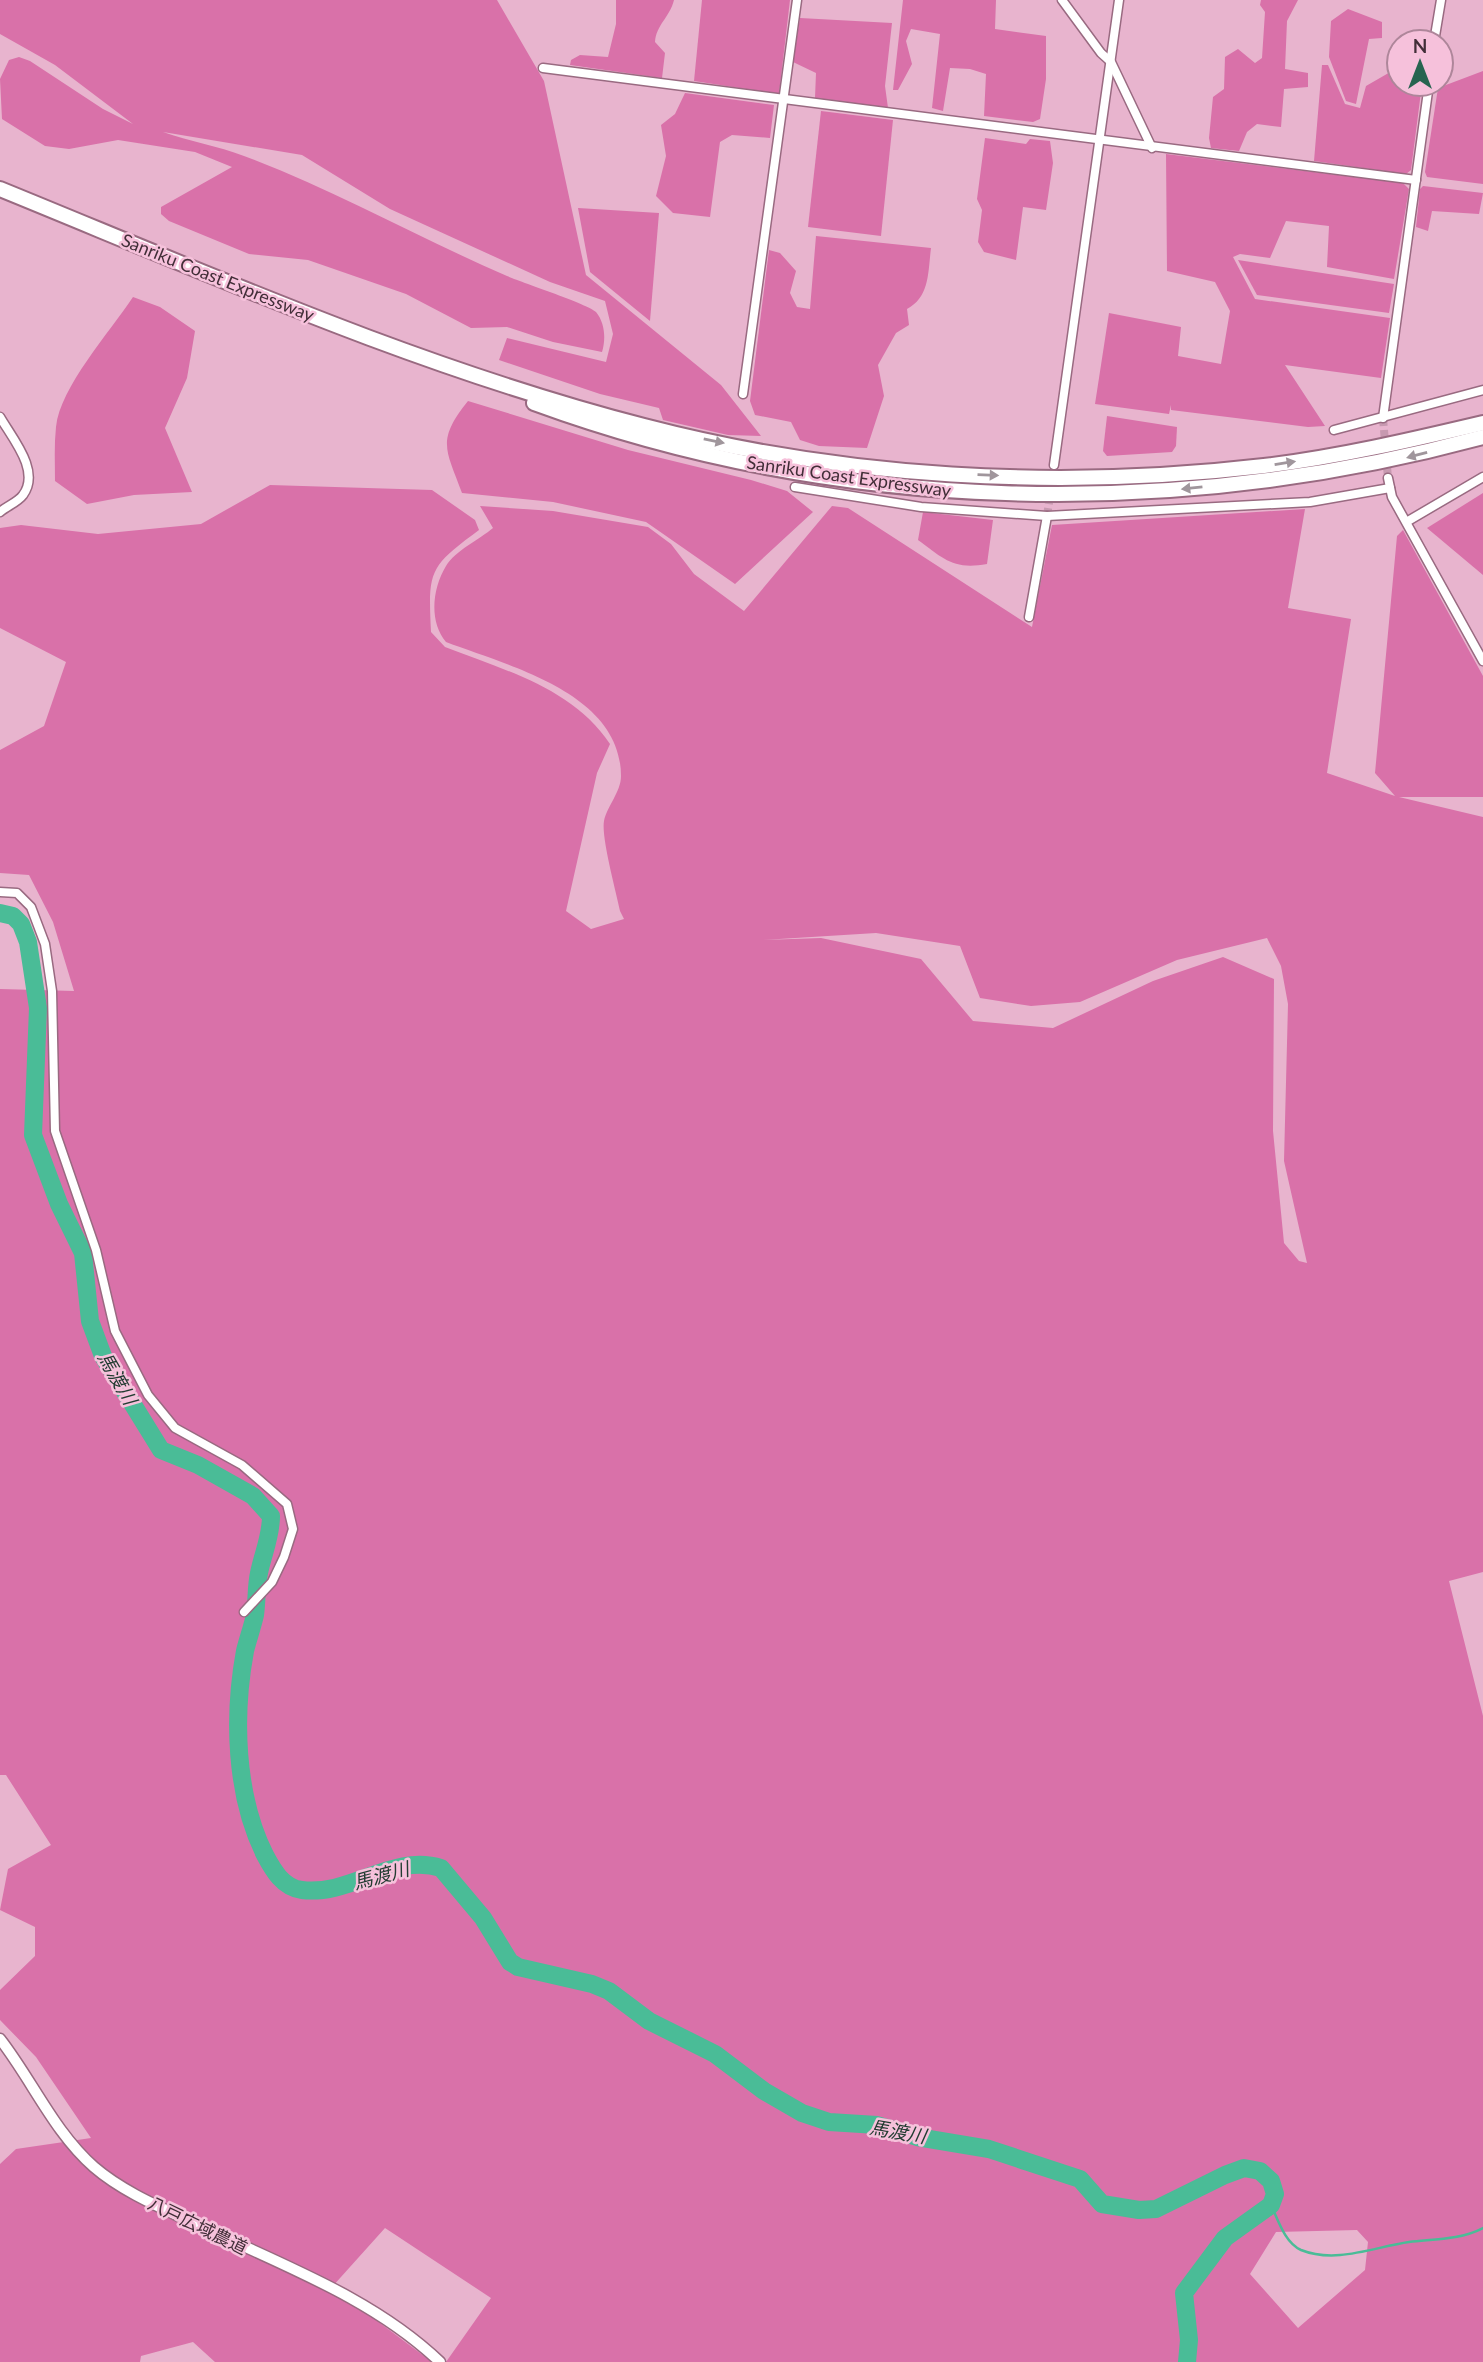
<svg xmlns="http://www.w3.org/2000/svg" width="1483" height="2362" viewBox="0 0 1483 2362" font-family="Lato,'Noto Sans JP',sans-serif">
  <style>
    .green { fill: #d971a9; fill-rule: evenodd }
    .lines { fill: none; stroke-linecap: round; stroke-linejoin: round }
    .stream { stroke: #4abc97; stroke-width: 2.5 }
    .river { stroke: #4abc97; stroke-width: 18 }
    .minor-tunnel { stroke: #c799b0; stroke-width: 8; stroke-dasharray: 8 4; stroke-linecap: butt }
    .minor-casing { stroke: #996a81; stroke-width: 11 }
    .tertiary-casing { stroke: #996a81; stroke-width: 13 }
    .motorway-casing { stroke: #996a81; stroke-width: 18 }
    .minor { stroke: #fff; stroke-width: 8 }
    .tertiary { stroke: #fff; stroke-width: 10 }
    .motorway { stroke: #fff; stroke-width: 14 }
    .oneway { fill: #a0969c }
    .labels { text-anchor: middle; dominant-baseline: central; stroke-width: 5; stroke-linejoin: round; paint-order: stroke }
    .street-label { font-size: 18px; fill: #422e38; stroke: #f6c1db }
    .water-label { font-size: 19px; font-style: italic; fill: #233c32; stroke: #f6c1db }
  </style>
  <rect width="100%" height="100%" fill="#e8b4ce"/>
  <g class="green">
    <path d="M 0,0 L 497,0 L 544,81 L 586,275 L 721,385 L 761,436 L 728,435 L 663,420 L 659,408 L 600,394 L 499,360 L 507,338 L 606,362 L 613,334 L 605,301 L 550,282 L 390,209 L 302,155 L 163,132 C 189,141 218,146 244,156 C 335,190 419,238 507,276 C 523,283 588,304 596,312 C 605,323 606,339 602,352 L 553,342 L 507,327 L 471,328 L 406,294 L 308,260 L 249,254 L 169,221 L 161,214 L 161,207 L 232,167 L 195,152 L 118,140 L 69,149 L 45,146 L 2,119 L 0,79 L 9,60 L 19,57 L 30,61 L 103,109 L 133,124 L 55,65 L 0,34 Z"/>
    <path d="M 616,0 L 674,0 C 670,17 656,25 655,42 L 665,53 L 662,78 L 570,65 L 571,60 L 580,55 L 608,57 L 616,24 Z"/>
    <path d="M 702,0 L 790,0 L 779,94 L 694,81 Z"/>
    <path d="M 903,0 L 996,0 L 995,29 L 1046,36 L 1046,79 L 1040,119 L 1033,122 L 984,116 L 986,74 L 970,69 L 950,68 L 943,111 L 932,108 L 940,34 L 911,29 L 906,41 L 912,64 L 898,90 L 893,90 Z"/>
    <path d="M 1261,0 L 1298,0 L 1287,21 L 1285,69 L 1308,73 L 1308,87 L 1284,89 L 1281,127 L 1257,124 L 1247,132 L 1239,151 L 1211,148 L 1209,138 L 1213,97 L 1224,89 L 1225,57 L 1238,49 L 1255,63 L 1262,58 L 1265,12 L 1260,5 Z"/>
    <path d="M 1348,9 L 1382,22 L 1382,38 L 1369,39 L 1356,104 L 1346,101 L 1329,57 L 1331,21 Z"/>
    <path d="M 800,18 L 892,23 L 885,86 L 888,108 L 815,98 L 816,73 L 793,62 Z"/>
    <path d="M 1322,65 L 1328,65 L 1345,104 L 1360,108 L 1366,86 L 1399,67 L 1399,84 L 1422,84 L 1411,170 L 1406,174 L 1314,161 Z"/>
    <path d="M 1483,71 L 1483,184 L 1427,177 L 1425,172 L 1438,88 Z"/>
    <path d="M 685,93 L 774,105 L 770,138 L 732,135 L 720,142 L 710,217 L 673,213 L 656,196 L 666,156 L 661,125 L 675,114 Z"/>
    <path d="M 821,111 L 893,120 L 881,236 L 808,227 Z"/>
    <path d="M 985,138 L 1026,144 L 1030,139 L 1050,141 L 1053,163 L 1046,210 L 1023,207 L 1016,260 L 984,252 L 978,242 L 982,210 L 977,199 Z"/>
    <path d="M 1166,154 L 1403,183 L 1409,189 L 1394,279 L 1327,267 L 1329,226 L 1286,221 L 1270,258 L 1240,254 L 1233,257 L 1255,299 L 1390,318 L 1381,378 L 1285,365 L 1325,426 L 1308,427 L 1171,410 L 1171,405 L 1169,414 L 1095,404 L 1109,313 L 1181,327 L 1178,356 L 1221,364 L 1230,311 L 1215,282 L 1167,271 Z"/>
    <path d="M 1423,186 L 1483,193 L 1479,214 L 1432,211 L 1428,231 L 1416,227 L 1420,189 Z"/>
    <path d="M 578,208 L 659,213 L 650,321 L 590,272 Z"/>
    <path d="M 816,236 L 931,248 C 928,271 930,297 907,309 L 909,325 L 896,333 L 878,365 L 884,396 L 867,448 L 819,446 L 800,440 L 791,422 L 755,415 L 750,401 L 769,250 L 780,253 L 796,271 L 790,293 L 797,307 L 810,309 Z"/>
    <path d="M 1238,260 L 1394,284 L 1389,313 L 1257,295 Z"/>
    <path d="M 133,297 L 160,307 L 195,331 L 187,378 L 165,428 L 192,492 L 134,495 L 87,504 L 55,481 C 55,463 54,445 56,427 C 60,387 110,332 133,297 Z"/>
    <path d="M 468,401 L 628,450 L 751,480 L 787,491 L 813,512 L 735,584 L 646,522 L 553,502 L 462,493 C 446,449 436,441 468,401 Z"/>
    <path d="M 1107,416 L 1177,427 L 1176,446 L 1172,452 L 1107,456 L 1103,451 Z"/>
    <path d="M 270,485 L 432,490 L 475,520 L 479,530 C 429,567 428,570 431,632 L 445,647 C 504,670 573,688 610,744 L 597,773 L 566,911 L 591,929 L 624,919 L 620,911 C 616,891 601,837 604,821 C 607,806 621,792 621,776 C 621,693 509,666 446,642 C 429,622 432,589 446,566 C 455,551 480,539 493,528 L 480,506 L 553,511 L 648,527 L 671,544 L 694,574 L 744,611 L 832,506 L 848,508 L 1032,627 L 1052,525 L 1305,509 L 1288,608 L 1351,619 L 1327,773 L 1395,796 L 1375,773 L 1397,536 L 1403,530 L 1483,676 L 1483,797 L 1399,797 L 1483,817 L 1483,1572 L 1449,1581 L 1483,1716 L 1483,2362 L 446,2362 L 491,2298 L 385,2228 L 332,2287 L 432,2362 L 215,2362 L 193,2342 L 141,2356 L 140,2362 L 0,2362 L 0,2164 L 16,2149 L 91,2138 L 36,2057 L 0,2020 L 0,1990 L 35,1956 L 35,1927 L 0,1910 L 8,1869 L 51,1845 L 6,1775 L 0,1775 L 0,989 L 74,991 L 53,922 L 29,875 L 0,873 L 0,750 L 44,726 L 66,662 L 0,628 L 0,528 L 21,525 L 98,534 L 201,524 ZM 876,933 L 960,946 L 980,998 L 1031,1006 L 1080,1002 L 1177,960 L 1267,938 L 1281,966 L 1288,1004 L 1284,1161 L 1307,1263 L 1299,1261 L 1284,1243 L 1273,1131 L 1274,979 L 1223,957 L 1153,981 L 1053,1028 L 973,1021 L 921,959 L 821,938 L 763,940 ZM 1357,2230 L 1368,2242 L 1365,2270 L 1298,2328 L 1250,2274 L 1276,2232 Z"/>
    <path d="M 1483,493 L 1483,575 L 1427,528 Z"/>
    <path d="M 923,512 L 993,520 L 987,564 C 953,570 944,559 918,540 Z"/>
  </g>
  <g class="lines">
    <path class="stream" d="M 1271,2205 C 1278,2220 1285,2243 1301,2250 C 1336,2264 1374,2247 1409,2242 C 1434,2239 1460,2240 1483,2228"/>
    <path class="river" d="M 0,913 L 13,916 L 21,924 L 28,942 L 38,1008 L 33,1135 L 59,1204 L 83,1253 L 90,1321 L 103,1356 L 161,1450 L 198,1465 L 253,1496 L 271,1516 C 271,1537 263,1553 259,1573 C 256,1587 257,1601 255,1615 C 252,1628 248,1639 245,1651 C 233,1716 235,1795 265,1855 C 273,1870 283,1888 302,1890 C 351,1896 393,1853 441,1868 L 483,1918 L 510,1962 L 518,1967 L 592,1984 L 609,1991 L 649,2021 L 715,2054 L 764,2091 L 802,2113 L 829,2122 L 877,2125 L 917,2137 L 989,2149 L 1080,2179 L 1102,2204 L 1139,2210 L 1156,2209 L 1225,2175 L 1244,2168 L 1260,2171 L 1271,2181 L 1275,2194 L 1271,2205 L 1225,2238 L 1184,2293 L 1189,2340 L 1187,2362"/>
    <g class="minor-tunnel">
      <path d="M 1383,418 L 1388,478"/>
      <path d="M 1047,516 L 1051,489"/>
    </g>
    <g class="minor-casing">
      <g id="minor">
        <path d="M 1062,0 L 1101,53 L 1111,62 L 1152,148"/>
        <path d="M 1434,42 L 1441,0"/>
        <path d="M 543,68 L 1416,180"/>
        <path d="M 743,394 L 797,0"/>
        <path d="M 0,417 C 12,438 41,471 23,495 C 18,502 7,506 0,512"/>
        <path d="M 1383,418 L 1429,84"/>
        <path d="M 1334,430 L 1483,390"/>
        <path d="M 1054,465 L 1119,0"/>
        <path d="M 1388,478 L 1392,497 L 1483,661"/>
        <path d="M 795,487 L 921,507 L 1047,516 L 1310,502 L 1390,488"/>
        <path d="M 1408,521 L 1483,477"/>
        <path d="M 1029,617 L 1047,516"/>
        <path d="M 0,892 L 17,893 L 31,907 L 45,944 L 52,991 L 55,1131 L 96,1250 L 115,1331 L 148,1395 L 175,1428 L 242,1465 L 287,1504 L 293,1529 L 284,1557 L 272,1582 L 244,1612"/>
      </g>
    </g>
    <g class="tertiary-casing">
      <path id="tertiary" d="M 0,2039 C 32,2080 54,2132 94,2167 C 123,2192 162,2208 196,2224 C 279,2264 372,2297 440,2362"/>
    </g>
    <g class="motorway-casing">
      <g id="motorway">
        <path d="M 0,189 C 211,275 423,369 644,426 C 843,478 1059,490 1264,466 C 1338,457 1411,440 1483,423"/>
        <path d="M 534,403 C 837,514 1173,521 1483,437"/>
      </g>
    </g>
    <use href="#minor" class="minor"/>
    <use href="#tertiary" class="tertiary"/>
    <use href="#motorway" class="motorway"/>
  </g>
  <defs><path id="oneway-solid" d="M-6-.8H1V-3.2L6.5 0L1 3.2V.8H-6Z" transform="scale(1.75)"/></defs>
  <g class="oneway">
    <use href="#oneway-solid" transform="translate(714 441) rotate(12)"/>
    <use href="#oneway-solid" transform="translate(1417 455) rotate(165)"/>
    <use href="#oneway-solid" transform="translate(1285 463) rotate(-9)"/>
    <use href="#oneway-solid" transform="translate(988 475) rotate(2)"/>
    <use href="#oneway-solid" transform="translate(1192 488) rotate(174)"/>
  </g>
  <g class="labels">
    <g class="street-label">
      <text transform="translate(218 277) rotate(22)">Sanriku Coast Expressway</text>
      <text transform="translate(849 476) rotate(8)">Sanriku Coast Expressway</text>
      <text transform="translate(198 2225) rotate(26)">八戸広域農道</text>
    </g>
    <g class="water-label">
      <text transform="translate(118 1378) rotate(60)">馬渡川</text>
      <text transform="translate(381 1875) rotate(-15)">馬渡川</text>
      <text transform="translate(898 2131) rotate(10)">馬渡川</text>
    </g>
  </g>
  <g transform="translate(1420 63)"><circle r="33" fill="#f6c1db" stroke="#ae869a" stroke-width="2"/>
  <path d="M0-5L12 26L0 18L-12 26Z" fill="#276450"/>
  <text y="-10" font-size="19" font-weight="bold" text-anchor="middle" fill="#422e38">N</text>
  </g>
</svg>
